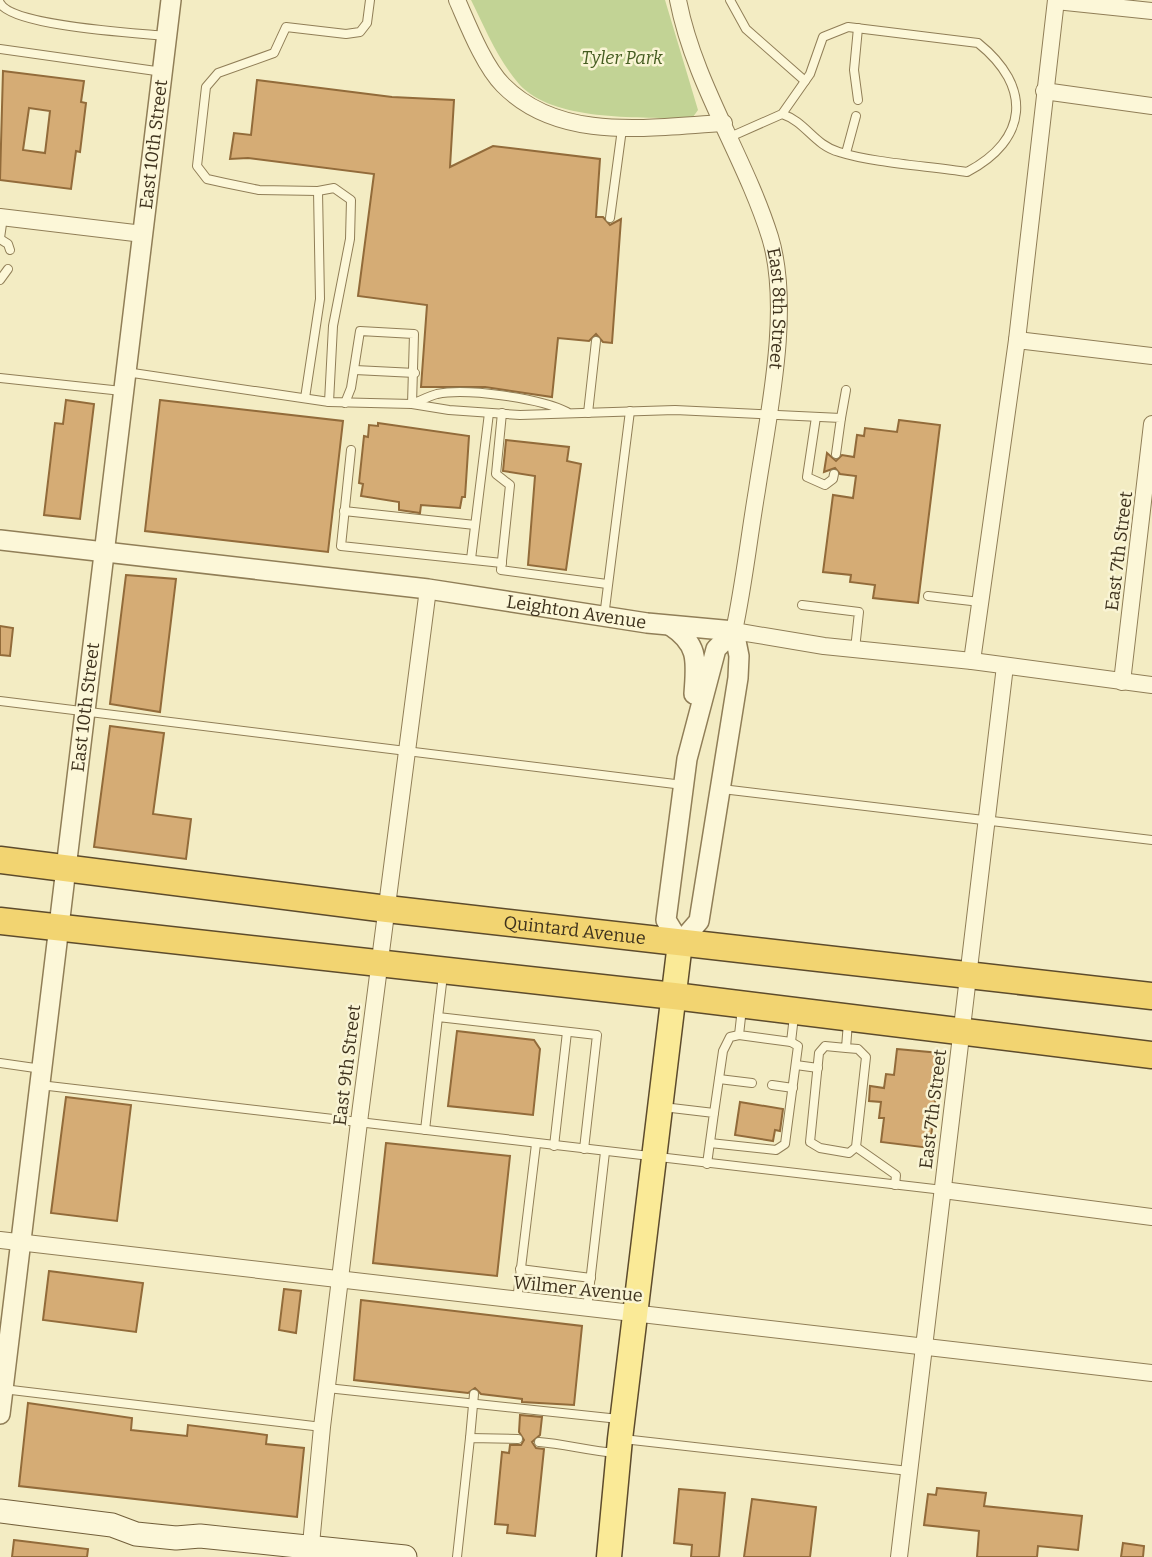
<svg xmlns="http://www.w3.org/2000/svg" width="1152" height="1557" viewBox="0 0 1152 1557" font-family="Bitter,serif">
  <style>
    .green { fill: #c2d395 }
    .building { fill: #d5ac75; stroke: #926b3a; stroke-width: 2; fill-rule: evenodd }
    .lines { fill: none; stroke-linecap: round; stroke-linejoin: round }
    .service-casing { stroke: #907e57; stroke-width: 10 }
    .minor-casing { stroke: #907e57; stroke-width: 18 }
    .tertiary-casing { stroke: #907e57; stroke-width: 22 }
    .secondary-casing { stroke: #725f3a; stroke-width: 25 }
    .primary-casing { stroke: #5d4b2c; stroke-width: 27 }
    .trunk-casing { stroke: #5d4b2c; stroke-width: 29 }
    .service { stroke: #fcf7d8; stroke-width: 8 }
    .minor { stroke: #fcf7d8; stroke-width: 16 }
    .tertiary { stroke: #fcf7d8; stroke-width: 19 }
    .secondary { stroke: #fcf7d8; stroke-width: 23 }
    .primary { stroke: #faea97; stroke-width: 24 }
    .trunk { stroke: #f2d471; stroke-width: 26 }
    .labels { text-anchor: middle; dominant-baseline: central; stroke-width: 5; stroke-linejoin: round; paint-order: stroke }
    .park-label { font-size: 18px; font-style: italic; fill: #455d21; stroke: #f9f4d4 }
    .street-label { font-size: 18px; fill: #3e321d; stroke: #f9f4d4 }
  </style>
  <rect width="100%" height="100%" fill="#f3ecc3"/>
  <path class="green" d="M 471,0 L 665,0 L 698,110 L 693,117 L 684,119 C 637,116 553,122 519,84 C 498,60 485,28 471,0 Z"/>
  <g class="building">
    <path d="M 3,71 L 84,81 L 81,102 L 86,103 L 80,152 L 76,151 L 71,189 L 0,180 ZM 29,108 L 50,111 L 45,153 L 23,150 Z"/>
    <path d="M 257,80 L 392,97 L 454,100 L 450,167 L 493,146 L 600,159 L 596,217 L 603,217 L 610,225 L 621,219 L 612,343 L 603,342 L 596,334 L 589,341 L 558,338 L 552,397 L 485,387 L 421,387 L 427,305 L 358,296 L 374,174 L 248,158 L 230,159 L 234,133 L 251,135 Z"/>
    <path d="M 66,400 L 94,404 L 80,519 L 44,515 L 55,423 L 63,424 Z"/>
    <path d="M 160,400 L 343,421 L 328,552 L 145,531 Z"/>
    <path d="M 899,420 L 940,425 L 918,603 L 873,598 L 875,585 L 850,582 L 851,575 L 823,572 L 833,495 L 853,498 L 856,476 L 840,474 L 835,468 L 824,472 L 827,453 L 836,461 L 842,455 L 854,457 L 857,435 L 864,436 L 865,428 L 897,432 Z"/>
    <path d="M 378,423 L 469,436 L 465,497 L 462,497 L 460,508 L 421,505 L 420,513 L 399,510 L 399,502 L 361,496 L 363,484 L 359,483 L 364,436 L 368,437 L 369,425 L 378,426 Z"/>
    <path d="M 506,440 L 569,447 L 567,461 L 581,464 L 566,570 L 528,565 L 535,476 L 503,471 Z"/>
    <path d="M 126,575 L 176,579 L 160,712 L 110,704 Z"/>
    <path d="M 0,626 L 13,628 L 10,656 L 0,655 Z"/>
    <path d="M 110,726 L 164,733 L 153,814 L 191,819 L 186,859 L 94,847 Z"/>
    <path d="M 457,1031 L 534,1040 L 540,1049 L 533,1115 L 448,1106 Z"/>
    <path d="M 897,1049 L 940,1053 L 930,1148 L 881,1142 L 884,1118 L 879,1118 L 881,1102 L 869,1101 L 870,1086 L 884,1088 L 886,1074 L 894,1075 Z"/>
    <path d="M 66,1097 L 131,1105 L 117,1221 L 51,1213 Z"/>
    <path d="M 740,1102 L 783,1109 L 780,1131 L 775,1130 L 773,1141 L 735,1135 Z"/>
    <path d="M 386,1143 L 510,1156 L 497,1276 L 373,1263 Z"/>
    <path d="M 49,1271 L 143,1283 L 136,1332 L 43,1320 Z"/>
    <path d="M 284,1289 L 301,1291 L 296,1333 L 279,1330 Z"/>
    <path d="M 361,1300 L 582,1326 L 574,1405 L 522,1402 L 522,1399 L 481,1394 L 475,1388 L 468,1393 L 354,1380 Z"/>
    <path d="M 28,1403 L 132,1418 L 131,1430 L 187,1436 L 188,1425 L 267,1435 L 266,1444 L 304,1448 L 297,1517 L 19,1486 Z"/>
    <path d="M 520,1415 L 542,1417 L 540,1435 L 532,1442 L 536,1448 L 544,1449 L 535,1536 L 507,1533 L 508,1525 L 495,1524 L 502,1452 L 509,1453 L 510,1445 L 521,1445 L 524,1440 L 519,1432 Z"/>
    <path d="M 937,1488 L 986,1493 L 984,1506 L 1082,1516 L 1078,1550 L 1038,1546 L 1037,1557 L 977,1557 L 979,1531 L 924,1525 L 928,1494 L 936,1495 Z"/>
    <path d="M 679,1489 L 725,1493 L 719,1557 L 691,1557 L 692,1545 L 674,1543 Z"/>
    <path d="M 752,1499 L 816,1507 L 810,1557 L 744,1557 Z"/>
    <path d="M 14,1540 L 88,1549 L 87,1557 L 12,1557 Z"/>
    <path d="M 1123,1543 L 1144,1546 L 1143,1557 L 1121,1557 Z"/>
  </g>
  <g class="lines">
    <g class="service-casing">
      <g id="service">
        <path d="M 730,0 L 746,29 L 805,81"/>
        <path d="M 0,3 C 12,26 135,33 165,36"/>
        <path d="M 858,28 L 854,70 L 858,100"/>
        <path d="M 0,49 L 163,72"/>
        <path d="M 730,137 L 782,114 C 806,122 814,145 839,152 C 873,163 929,166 967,172 C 1028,140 1033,87 978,43 L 848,27 L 823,37 L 810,74 L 782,114"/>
        <path d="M 846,153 L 856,116"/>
        <path d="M 318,191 L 259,190 L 225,183 L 207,179 L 197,166 L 206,87 L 218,73 L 274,53 L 286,27 L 346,34 L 360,32 L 367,23 L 370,0"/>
        <path d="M 610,218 L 622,129"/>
        <path d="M 0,238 L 3,217"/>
        <path d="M 0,239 L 8,244 L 10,250"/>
        <path d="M 0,280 L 8,269"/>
        <path d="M 355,370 L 415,373"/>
        <path d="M 126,372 L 329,402 L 412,404 L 449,410 L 520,415 L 675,410 L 841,418 L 836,454"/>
        <path d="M 0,378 L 122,391"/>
        <path d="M 305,398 L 320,299 L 318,191 L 334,188 L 351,200 L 350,239 L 333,326 L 329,402"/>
        <path d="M 345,403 L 351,388 L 360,331 L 414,334 L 412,404 C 420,401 429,396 437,394 C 466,388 541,398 567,412"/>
        <path d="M 502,413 L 496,474 L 510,485 L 501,570 L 607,584"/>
        <path d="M 588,413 L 596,341"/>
        <path d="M 816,417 L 807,477 L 825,485 L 833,479 L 834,474"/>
        <path d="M 841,418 L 846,390"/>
        <path d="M 351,450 L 341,546 L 502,563"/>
        <path d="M 344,511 L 475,525"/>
        <path d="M 471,559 L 489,413"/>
        <path d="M 928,596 L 980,602"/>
        <path d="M 802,605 L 859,612 L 855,649"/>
        <path d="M 604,617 L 630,411"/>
        <path d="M 0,701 L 683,785"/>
        <path d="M 722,789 L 1152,840"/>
        <path d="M 742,1008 L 739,1035 L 791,1042 L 794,1016"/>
        <path d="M 438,1017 L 443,975"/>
        <path d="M 846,1048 L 858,1049 L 866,1057 L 856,1147 L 849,1153 L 820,1148 L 810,1142 L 819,1053 L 825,1046 L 846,1048 L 848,1022"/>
        <path d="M 0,1063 L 42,1069"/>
        <path d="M 796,1065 L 818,1068"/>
        <path d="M 719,1079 L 752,1083"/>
        <path d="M 40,1085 L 943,1190"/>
        <path d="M 772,1085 L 793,1088"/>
        <path d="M 663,1107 L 714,1113 L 707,1164"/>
        <path d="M 714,1113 L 723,1051 L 730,1037 L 739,1035"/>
        <path d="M 425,1130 L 438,1017 L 597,1035 L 584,1149"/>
        <path d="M 710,1143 L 776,1150 L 785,1144 L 798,1046 L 791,1042"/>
        <path d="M 554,1146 L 567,1032"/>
        <path d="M 856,1147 L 896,1175 L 895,1185"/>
        <path d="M 520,1269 L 591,1278"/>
        <path d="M 517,1301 L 536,1144"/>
        <path d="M 587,1309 L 605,1152"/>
        <path d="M 327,1388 L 619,1419"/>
        <path d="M 3,1389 L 322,1427"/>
        <path d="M 470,1438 L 474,1394"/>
        <path d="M 623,1439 L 909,1471"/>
        <path d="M 539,1442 C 565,1444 589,1451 616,1453"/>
        <path d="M 457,1557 L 470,1438 L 518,1439"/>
      </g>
    </g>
    <g class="minor-casing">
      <g id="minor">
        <path d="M 457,0 C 468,25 484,66 503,85 C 560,143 651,127 724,123"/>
        <path id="s1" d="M 678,0 C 694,83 745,157 770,237 C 792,309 768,416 757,490 C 749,537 744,584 734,631 L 824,646 L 972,661 L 1152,685"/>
        <path d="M 1056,1 L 1152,11"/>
        <path d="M 1044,91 L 1152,106"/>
        <path d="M 0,217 L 143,234"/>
        <path d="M 1017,340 L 1152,356"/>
        <path d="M 972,661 L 1017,340 L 1056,0"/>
        <path d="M 1122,682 L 1152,424"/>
        <path d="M 943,1190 L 1152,1217"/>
        <path d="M 0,1240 L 1152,1373"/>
        <path d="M 310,1555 L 322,1427 L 359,1122 L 428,589"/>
        <path d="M 899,1557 L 1005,666"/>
      </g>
    </g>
    <g class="tertiary-casing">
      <g id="tertiary">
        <path id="s2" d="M 0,540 L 428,589 L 647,623 L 734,631"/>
        <path d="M 671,626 C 700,645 696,663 694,694"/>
        <path d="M 734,631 L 739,656 L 738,678 L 699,921 L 680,943 L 666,920 L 687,759 L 716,649 Z"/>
        <path id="s3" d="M 0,1414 L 171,0"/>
      </g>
    </g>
    <g class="secondary-casing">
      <path id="secondary" d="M 0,1511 L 112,1525 L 136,1534 L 176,1538 L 200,1536 L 405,1557"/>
    </g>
    <g class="primary-casing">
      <path id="primary" d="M 609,1557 L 620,1439 L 680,943"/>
    </g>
    <g class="trunk-casing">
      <g id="trunk">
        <path id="s4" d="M 0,860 L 387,909 L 1152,996"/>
        <path d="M 0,921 L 674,996 L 1152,1055"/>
      </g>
    </g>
    <use href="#service" class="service"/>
    <use href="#minor" class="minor"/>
    <use href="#tertiary" class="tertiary"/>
    <use href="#secondary" class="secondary"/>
    <use href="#primary" class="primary"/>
    <use href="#trunk" class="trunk"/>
  </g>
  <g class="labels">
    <g class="park-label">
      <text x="622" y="58">Tyler Park</text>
    </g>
    <g class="street-label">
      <text stroke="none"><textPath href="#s3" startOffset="1279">East 10th Street</textPath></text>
      <text stroke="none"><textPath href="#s1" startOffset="327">East 8th Street</textPath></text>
      <text transform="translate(1119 551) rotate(-83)">East 7th Street</text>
      <text stroke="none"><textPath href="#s2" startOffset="581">Leighton Avenue</textPath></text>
      <text stroke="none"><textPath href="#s3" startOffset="712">East 10th Street</textPath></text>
      <text stroke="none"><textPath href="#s4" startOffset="579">Quintard Avenue</textPath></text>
      <text transform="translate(347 1065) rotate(-83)">East 9th Street</text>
      <text transform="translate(933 1109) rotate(-83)">East 7th Street</text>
      <text transform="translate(578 1289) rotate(6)">Wilmer Avenue</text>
    </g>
  </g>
</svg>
